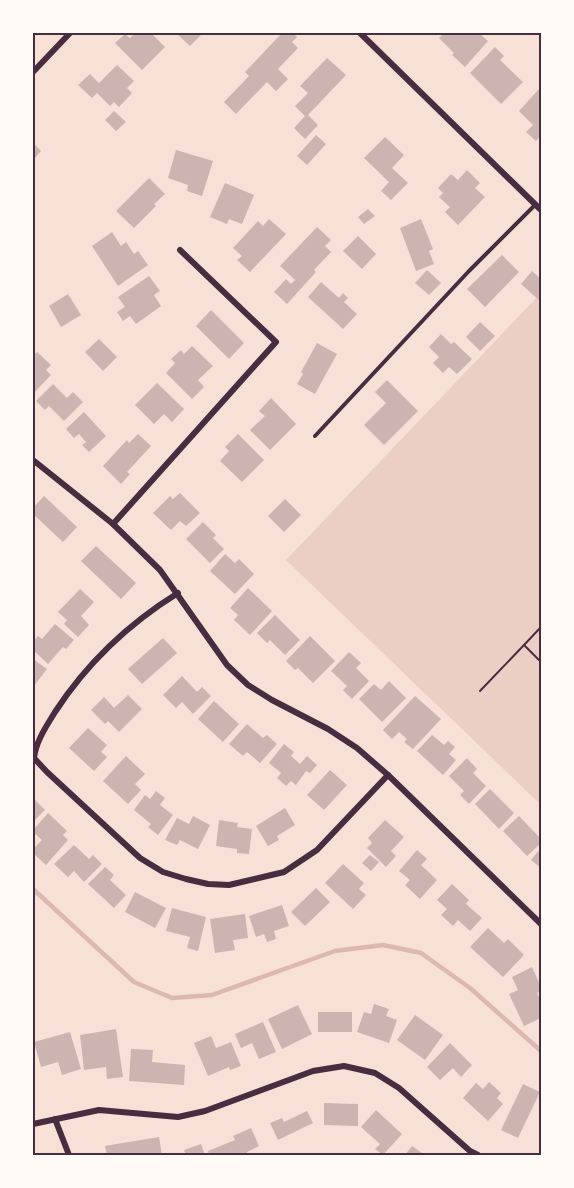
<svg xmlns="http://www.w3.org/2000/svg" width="574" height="1188" viewBox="0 0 574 1188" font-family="Roboto,sans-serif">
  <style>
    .green { fill: #ebcfc5 }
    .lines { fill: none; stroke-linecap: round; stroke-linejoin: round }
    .stream { stroke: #dcb8b0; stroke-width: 4.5 }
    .building { fill: #ccb4b1 }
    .path { stroke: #4a2c40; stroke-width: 2 }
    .service { stroke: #4a2c40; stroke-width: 4 }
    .minor { stroke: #4a2c40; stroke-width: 6 }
    .neatline { fill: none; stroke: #4a2c40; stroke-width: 2 }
  </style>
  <rect width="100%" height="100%" fill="#f7e1d7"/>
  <path class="green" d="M 541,293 L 541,805 L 286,560 Z"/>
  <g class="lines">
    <path class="stream" d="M 33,889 L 134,982 L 172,998 L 212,995 L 335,951 L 383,945 L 421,953 L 470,988 L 541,1051"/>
  </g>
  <g class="building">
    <path d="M 135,33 L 151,33 L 165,47 L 142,70 L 115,43 L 125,34 L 130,38 Z"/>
    <path d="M 176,33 L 203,33 L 190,46 Z"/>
    <path d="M 282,33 L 293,33 L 297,37 L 292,42 L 298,48 L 278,69 L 288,79 L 276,91 L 267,82 L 236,114 L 224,102 L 249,76 L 245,72 Z"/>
    <path d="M 444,33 L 479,33 L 488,41 L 465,67 L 452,55 L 454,53 L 439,38 Z"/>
    <path d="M 495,47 L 504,56 L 500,60 L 523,82 L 501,104 L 470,73 Z"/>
    <path d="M 327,58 L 346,75 L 308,115 L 318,125 L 305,139 L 294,128 L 305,116 L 295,106 L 308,93 L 300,86 Z"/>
    <path d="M 117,65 L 134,81 L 127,88 L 132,93 L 119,107 L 114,102 L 110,106 L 97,93 L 92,98 L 78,85 L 90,74 L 99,83 Z"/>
    <path d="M 539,89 L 541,91 L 541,135 L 536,141 L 526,132 L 533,125 L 519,111 Z"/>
    <path d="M 114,111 L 126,122 L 116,131 L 105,120 Z"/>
    <path d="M 316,135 L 326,144 L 307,165 L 297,156 Z"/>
    <path d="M 385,137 L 404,155 L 392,168 L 408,183 L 391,200 L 381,191 L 389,182 L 364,158 Z"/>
    <path d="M 33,143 L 41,151 L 33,160 Z"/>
    <path d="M 176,150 L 213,161 L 202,196 L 187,191 L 188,185 L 168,178 Z"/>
    <path d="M 467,170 L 480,183 L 475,188 L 485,197 L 458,225 L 445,212 L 450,207 L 439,197 L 443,193 L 438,188 L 451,174 L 458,180 Z"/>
    <path d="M 149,178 L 165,194 L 154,204 L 156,206 L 134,228 L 116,211 Z"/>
    <path d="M 225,183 L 254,195 L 242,224 L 229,219 L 227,224 L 210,217 Z"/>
    <path d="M 368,209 L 375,216 L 364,224 L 358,217 Z"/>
    <path d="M 269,219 L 286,234 L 250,272 L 237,260 L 242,256 L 233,248 L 258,221 L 263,226 Z"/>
    <path d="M 421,219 L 433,249 L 429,251 L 434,264 L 416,271 L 400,228 Z"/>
    <path d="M 317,227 L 331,240 L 325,246 L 331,252 L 314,270 L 316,272 L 287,304 L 274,292 L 286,279 L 291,284 L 295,280 L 280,266 Z"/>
    <path d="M 112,232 L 121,246 L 126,242 L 134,254 L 138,251 L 148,265 L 118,286 L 92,246 Z"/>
    <path d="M 358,236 L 376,254 L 362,269 L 343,251 Z"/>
    <path d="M 502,255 L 519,272 L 485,307 L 467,289 Z"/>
    <path d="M 427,270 L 441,283 L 429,295 L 415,283 Z"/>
    <path d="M 532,271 L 541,279 L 541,302 L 521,284 Z"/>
    <path d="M 149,276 L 160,291 L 154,295 L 161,306 L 136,324 L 130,316 L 123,321 L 117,312 L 125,307 L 118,297 Z"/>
    <path d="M 321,282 L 339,298 L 343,293 L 348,298 L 344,302 L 357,314 L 343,329 L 308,297 Z"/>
    <path d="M 68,294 L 81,315 L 61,327 L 49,306 Z"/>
    <path d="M 211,310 L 244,343 L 229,359 L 196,326 Z"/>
    <path d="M 480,322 L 495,336 L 480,351 L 466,337 Z"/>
    <path d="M 441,334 L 451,344 L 454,342 L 472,359 L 457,374 L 449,367 L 443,373 L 433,363 L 439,357 L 429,347 Z"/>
    <path d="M 99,339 L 117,357 L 103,371 L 85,352 Z"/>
    <path d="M 317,343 L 337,354 L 315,394 L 297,384 L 303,374 L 301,372 Z"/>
    <path d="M 192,346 L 213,366 L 198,380 L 204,387 L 192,399 L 166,373 L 175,363 L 171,359 L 181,350 L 184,354 Z"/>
    <path d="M 37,352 L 51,365 L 46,370 L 51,375 L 33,394 L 33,356 Z"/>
    <path d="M 387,380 L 418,411 L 384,445 L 364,425 L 386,403 L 375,392 Z"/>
    <path d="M 157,383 L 184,409 L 172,422 L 164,414 L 154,424 L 135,405 Z"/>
    <path d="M 53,384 L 67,398 L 73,392 L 83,402 L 64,421 L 49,406 L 45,410 L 36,401 Z"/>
    <path d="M 271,398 L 296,424 L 270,450 L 250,430 L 265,416 L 259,411 Z"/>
    <path d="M 84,412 L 106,436 L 89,452 L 82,445 L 86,442 L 79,434 L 74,438 L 66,429 Z"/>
    <path d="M 138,434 L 151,446 L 127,472 L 130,474 L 121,484 L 103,466 L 127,440 L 129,443 Z"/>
    <path d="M 238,434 L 264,460 L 242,482 L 220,461 L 229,451 L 225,447 Z"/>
    <path d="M 180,493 L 200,513 L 186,526 L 180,521 L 171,530 L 153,513 L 170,496 L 173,499 Z"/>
    <path d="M 44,496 L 77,527 L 63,542 L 33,514 L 33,508 Z"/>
    <path d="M 285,499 L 301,515 L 284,532 L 268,516 Z"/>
    <path d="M 203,522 L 216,535 L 213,538 L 224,549 L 210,563 L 186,539 Z"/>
    <path d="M 96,546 L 136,583 L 121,599 L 81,561 Z"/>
    <path d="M 225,554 L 235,563 L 239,559 L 254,574 L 235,594 L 210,571 Z"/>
    <path d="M 248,588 L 272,611 L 250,635 L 234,620 L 238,615 L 230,608 Z"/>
    <path d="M 80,589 L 94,602 L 81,616 L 89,625 L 78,637 L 64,624 L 67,620 L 58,612 Z"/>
    <path d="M 275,615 L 300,640 L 285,655 L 270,640 L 267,643 L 257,633 Z"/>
    <path d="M 55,624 L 74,640 L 66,649 L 63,647 L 48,664 L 33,650 L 33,642 L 38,636 L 42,639 Z"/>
    <path d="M 310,636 L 335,661 L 313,683 L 298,668 L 295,670 L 286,661 Z"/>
    <path d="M 163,638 L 177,653 L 142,684 L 128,669 Z"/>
    <path d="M 349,652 L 361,663 L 356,668 L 369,681 L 352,699 L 343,690 L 347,686 L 331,671 Z"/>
    <path d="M 33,659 L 47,669 L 33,687 Z"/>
    <path d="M 182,676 L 197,692 L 202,687 L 211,696 L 193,714 L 182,702 L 176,708 L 163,695 Z"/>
    <path d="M 389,681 L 406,698 L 382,722 L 359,699 L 374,684 L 381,690 Z"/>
    <path d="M 128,695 L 142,709 L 119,732 L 108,721 L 105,724 L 91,710 L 104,697 L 114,708 Z"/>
    <path d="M 415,696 L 441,719 L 413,749 L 404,742 L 407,739 L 399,732 L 392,739 L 383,730 Z"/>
    <path d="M 214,701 L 239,724 L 223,742 L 198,719 Z"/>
    <path d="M 247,724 L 263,738 L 267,735 L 277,744 L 260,763 L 247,752 L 243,756 L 229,744 Z"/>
    <path d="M 88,728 L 107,745 L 101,752 L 107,757 L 94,771 L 69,748 Z"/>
    <path d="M 432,735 L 444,745 L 448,741 L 455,747 L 449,754 L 456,760 L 443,775 L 417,751 Z"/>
    <path d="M 284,744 L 294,752 L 291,756 L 300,764 L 307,756 L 317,765 L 310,773 L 306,771 L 296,785 L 291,781 L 286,786 L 277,778 L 281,773 L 269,763 Z"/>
    <path d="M 126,756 L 145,774 L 135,784 L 141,790 L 128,804 L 103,781 Z"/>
    <path d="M 467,758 L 477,769 L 473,773 L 486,786 L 469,804 L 460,795 L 464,791 L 449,776 Z"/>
    <path d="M 330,770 L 347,785 L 324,810 L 307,795 Z"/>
    <path d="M 490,789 L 514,813 L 499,829 L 475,804 Z"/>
    <path d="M 156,791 L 165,798 L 160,805 L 173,815 L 158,835 L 148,827 L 151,824 L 134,810 L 145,795 L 150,799 Z"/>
    <path d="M 33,798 L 45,810 L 33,822 Z"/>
    <path d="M 285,808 L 295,825 L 277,836 L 279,840 L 268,846 L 256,826 Z"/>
    <path d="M 48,813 L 67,831 L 63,835 L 68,840 L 46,865 L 33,853 L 33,849 L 42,840 L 33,832 L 33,830 Z"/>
    <path d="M 193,816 L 210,825 L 198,849 L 180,840 L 177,845 L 165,840 L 177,818 L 189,824 Z"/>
    <path d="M 519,816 L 541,839 L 541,843 L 527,856 L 503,831 Z"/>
    <path d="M 219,820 L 238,823 L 237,827 L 252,829 L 249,854 L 237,853 L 237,849 L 216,846 Z"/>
    <path d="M 385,820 L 404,837 L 391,851 L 396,856 L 386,867 L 367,848 L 372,843 L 368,838 Z"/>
    <path d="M 74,845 L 89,859 L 93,855 L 102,864 L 84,882 L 74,871 L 68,877 L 54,864 Z"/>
    <path d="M 541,848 L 541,868 L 531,860 Z"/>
    <path d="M 417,850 L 427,859 L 421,865 L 437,880 L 420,899 L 405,885 L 410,880 L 399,871 Z"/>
    <path d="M 370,855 L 379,862 L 371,871 L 362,863 Z"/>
    <path d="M 343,864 L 364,883 L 359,889 L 366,895 L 353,909 L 325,883 Z"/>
    <path d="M 105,867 L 114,875 L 110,880 L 126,895 L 114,908 L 88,884 Z"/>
    <path d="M 452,884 L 469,900 L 466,904 L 482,918 L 470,931 L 458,920 L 453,926 L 441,915 L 447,909 L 437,900 Z"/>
    <path d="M 316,888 L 330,902 L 305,926 L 291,912 Z"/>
    <path d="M 135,892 L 166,908 L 155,928 L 125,912 Z"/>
    <path d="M 282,905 L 289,926 L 274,931 L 276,939 L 267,942 L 264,934 L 256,937 L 249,916 Z"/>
    <path d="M 172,908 L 206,917 L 198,951 L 187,948 L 190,937 L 166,931 Z"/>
    <path d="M 245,914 L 248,938 L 233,940 L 235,950 L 215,953 L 210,919 Z"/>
    <path d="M 488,928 L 504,943 L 508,939 L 524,955 L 503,977 L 470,947 Z"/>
    <path d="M 532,967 L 541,987 L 541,990 L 537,993 L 541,1002 L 541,1018 L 524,1026 L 509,994 L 518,990 L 512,977 Z"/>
    <path d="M 374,1004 L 389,1009 L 386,1016 L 397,1020 L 389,1043 L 357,1032 L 364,1012 L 371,1014 Z"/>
    <path d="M 298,1005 L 312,1034 L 282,1049 L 268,1019 Z"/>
    <rect x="318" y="1012" width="34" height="20"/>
    <path d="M 415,1015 L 443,1035 L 425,1060 L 397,1040 Z"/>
    <path d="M 263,1022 L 276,1052 L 259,1059 L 252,1043 L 241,1048 L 235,1034 Z"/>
    <path d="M 116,1029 L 123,1077 L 107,1079 L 106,1067 L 84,1070 L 80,1035 Z"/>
    <path d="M 70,1032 L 81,1069 L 62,1075 L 58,1062 L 41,1067 L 34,1042 Z"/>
    <path d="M 211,1036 L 216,1048 L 231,1042 L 241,1066 L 230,1070 L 229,1067 L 208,1076 L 194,1043 Z"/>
    <path d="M 450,1043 L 472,1065 L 461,1077 L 453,1068 L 440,1080 L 427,1067 Z"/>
    <path d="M 131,1049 L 153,1050 L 152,1062 L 185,1065 L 184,1085 L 129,1081 Z"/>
    <path d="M 489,1082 L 501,1093 L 497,1098 L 503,1104 L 488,1121 L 463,1098 L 476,1083 L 483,1089 Z"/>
    <path d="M 523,1084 L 540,1092 L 518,1138 L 501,1130 Z"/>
    <path d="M 324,1103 L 358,1104 L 358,1126 L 324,1125 Z"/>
    <path d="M 376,1110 L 402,1134 L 383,1155 L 375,1149 L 380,1144 L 361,1127 Z"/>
    <path d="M 307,1111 L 313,1123 L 278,1140 L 270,1123 L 282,1118 L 284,1122 Z"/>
    <path d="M 251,1128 L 259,1146 L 247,1152 L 248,1155 L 209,1155 L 208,1151 L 235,1140 L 233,1136 Z"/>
    <path d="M 159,1137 L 162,1155 L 107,1155 L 105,1146 Z"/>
    <path d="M 201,1144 L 205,1155 L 186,1155 L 184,1150 Z"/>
    <path d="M 412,1146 L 425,1155 L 405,1155 Z"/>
  </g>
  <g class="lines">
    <g class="path">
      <path d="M 524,645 L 541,627"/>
      <path d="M 480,691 L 524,645 L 541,662"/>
    </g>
    <path class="service" d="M 315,436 L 469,271 L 535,205"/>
    <g class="minor">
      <path d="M 360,33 L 541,210"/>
      <path d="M 33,72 L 70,33"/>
      <path d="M 33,460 L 113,524 L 160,570 L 227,665 L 248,685 L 272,700 L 328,729 L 357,748 L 388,775 L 541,924"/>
      <path d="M 113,524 L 276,342 L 180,250"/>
      <path d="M 178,593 C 128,624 87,663 55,712 C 46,727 36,741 34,758 L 47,772 L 140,858 L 163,872 L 186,879 L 208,884 L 229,885 L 284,872 L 317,850 L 388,775"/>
      <path d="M 55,1119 L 69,1155"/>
      <path d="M 33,1124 L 99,1110 L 178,1117 L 205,1111 L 313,1071 L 344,1066 L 375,1073 L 399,1088 L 470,1151 L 478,1155"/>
    </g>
  </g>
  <rect width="574" height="1188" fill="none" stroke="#fffaf5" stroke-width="69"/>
  <rect x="34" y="34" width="506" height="1120" class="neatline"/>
</svg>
